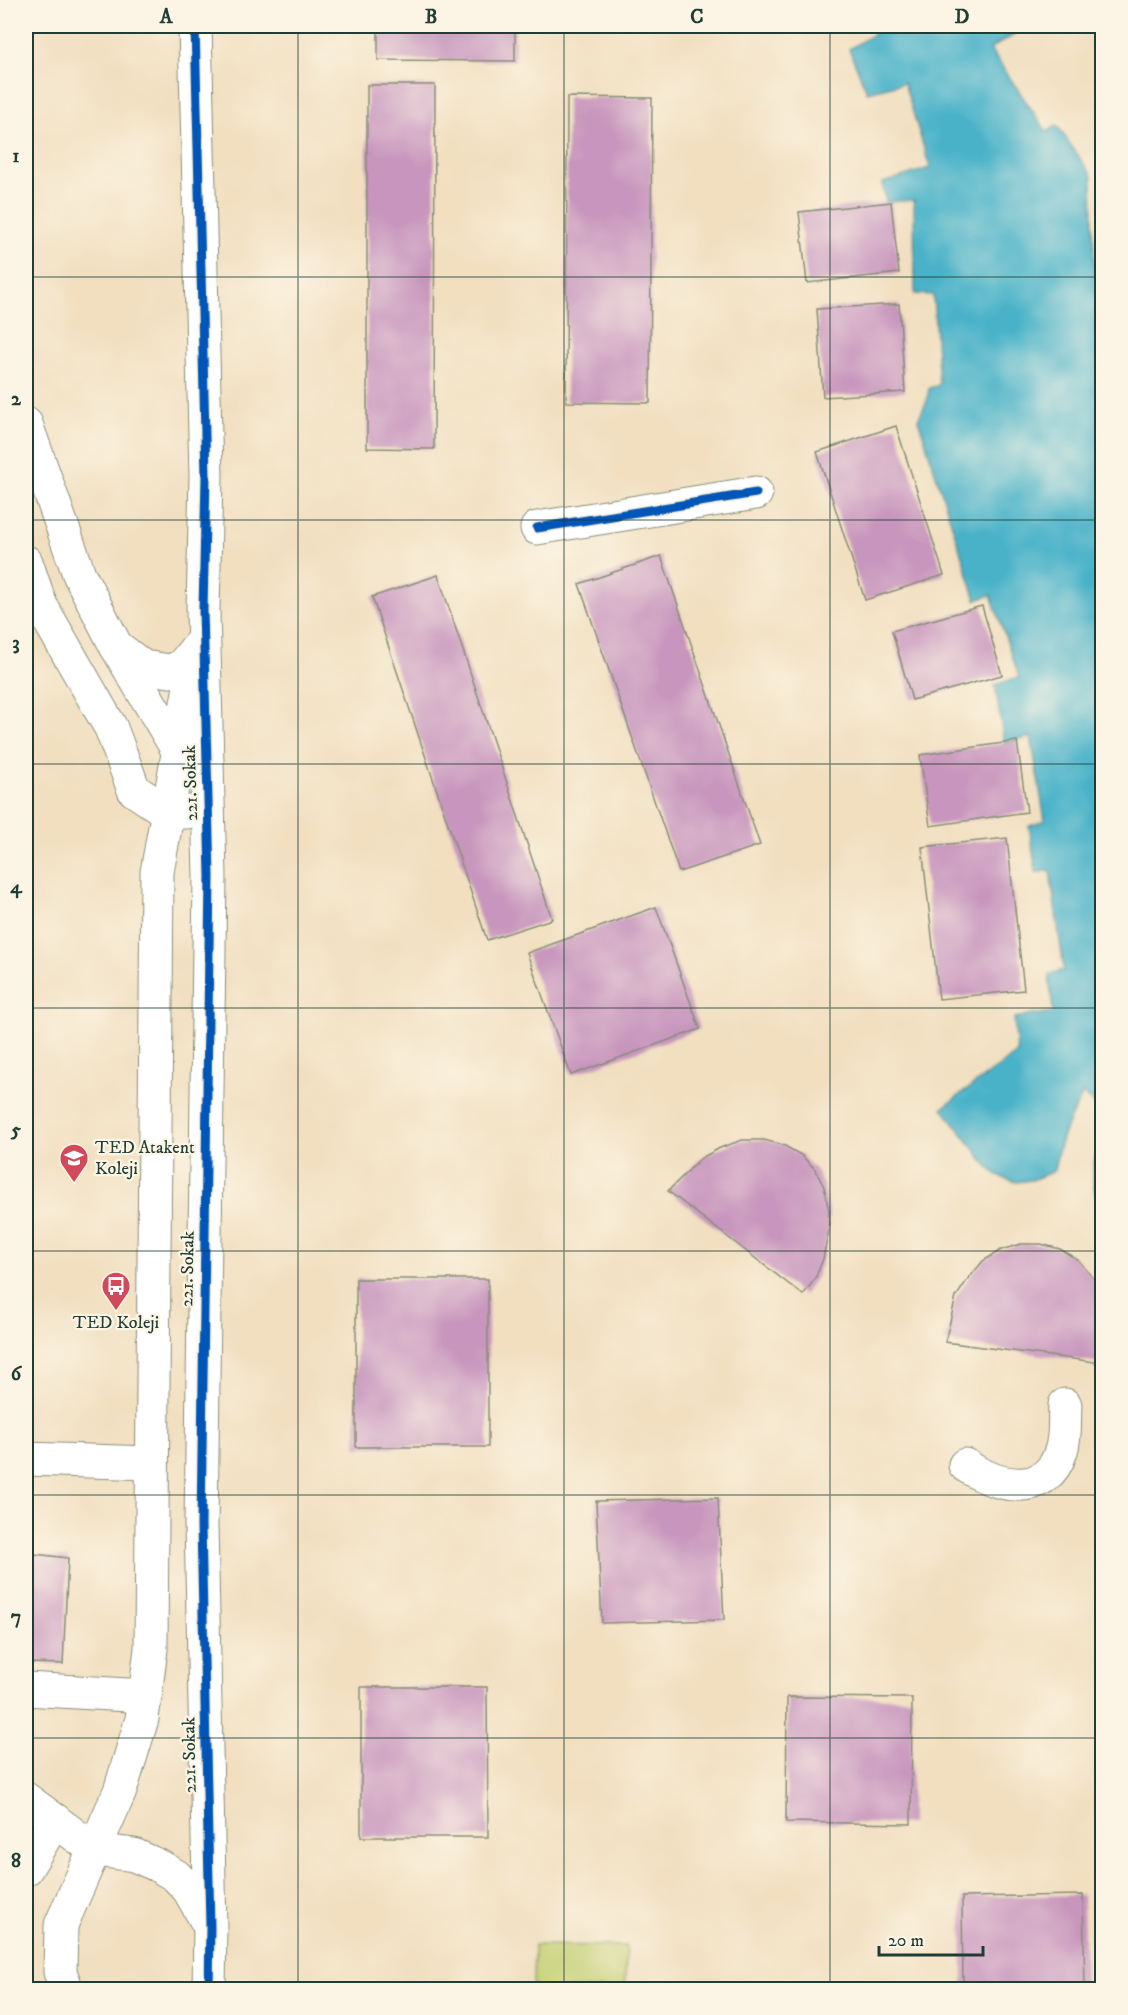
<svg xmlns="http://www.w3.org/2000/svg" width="1128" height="2015" viewBox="0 0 1128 2015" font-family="'IM FELL DW Pica',serif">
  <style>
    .green { fill: #c1cd6f; stroke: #708552; stroke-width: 1.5 }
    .water { fill: #4ab2c9; stroke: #34787e; stroke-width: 1.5 }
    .building { fill: #c795bd }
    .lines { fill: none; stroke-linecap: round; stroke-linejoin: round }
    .minor-casing { stroke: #888e7a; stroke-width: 35 }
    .minor { stroke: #fff; stroke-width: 33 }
    .cycleway-casing { stroke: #fcf5e5; stroke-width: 13 }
    .cycleway { stroke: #0057b8; stroke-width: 9 }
    .grid { fill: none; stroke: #1f3d34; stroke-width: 1.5; stroke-opacity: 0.55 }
    .labels { text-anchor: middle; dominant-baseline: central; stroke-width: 4.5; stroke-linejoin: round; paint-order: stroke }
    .street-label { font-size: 18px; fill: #1f3d34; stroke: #fcf5e5 }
    .poi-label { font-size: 18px; fill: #1f3d34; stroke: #fcf5e5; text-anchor: start }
    .neatline { fill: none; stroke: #1f3d34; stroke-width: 2 }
    .grid-label { font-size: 20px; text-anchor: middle; font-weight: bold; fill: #1f3d34 }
  </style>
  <rect width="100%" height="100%" fill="#fcf5e5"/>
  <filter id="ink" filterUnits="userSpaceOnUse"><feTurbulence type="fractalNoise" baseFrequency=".0167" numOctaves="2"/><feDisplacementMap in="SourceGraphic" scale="12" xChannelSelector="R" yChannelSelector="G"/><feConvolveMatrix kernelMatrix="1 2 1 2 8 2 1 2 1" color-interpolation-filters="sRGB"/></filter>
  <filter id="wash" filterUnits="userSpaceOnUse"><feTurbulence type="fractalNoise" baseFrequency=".008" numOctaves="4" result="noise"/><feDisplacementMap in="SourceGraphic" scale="24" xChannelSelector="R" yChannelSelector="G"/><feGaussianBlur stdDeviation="1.35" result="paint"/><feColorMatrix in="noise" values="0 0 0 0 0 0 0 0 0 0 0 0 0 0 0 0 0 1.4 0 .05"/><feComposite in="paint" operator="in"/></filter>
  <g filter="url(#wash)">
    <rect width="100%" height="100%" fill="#f1dfc0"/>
    <path class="green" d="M 534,1945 L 626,1946 L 625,1989 L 533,1989 Z"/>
    <g class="water">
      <path d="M 878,26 L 1011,26 L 1014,35 L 990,49 L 1047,132 L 1057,125 L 1092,176 L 1096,334 L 1102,346 L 1102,1112 L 1083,1094 C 1067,1123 1060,1138 1054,1171 L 1032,1180 L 1016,1182 L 1000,1177 L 989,1168 L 942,1108 L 1017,1053 L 1014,1018 L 1053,1012 L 1049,974 L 1064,970 L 1050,871 L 1036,872 L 1029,826 L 1045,821 L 1031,737 L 1004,743 L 995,685 L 1019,677 L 991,595 L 976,600 L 918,419 L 927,401 L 929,388 L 939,385 L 933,295 L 915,294 L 914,200 L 886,202 L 882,183 L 930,168 L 904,83 L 867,92 L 849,49 L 880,30 Z"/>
      <path d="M 1102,1136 L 1102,1211 C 1088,1185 1092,1162 1102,1136 Z"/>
    </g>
    <g id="blocks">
      <g class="building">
        <path d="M 378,26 L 515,26 L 515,61 L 378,60 Z"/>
        <path d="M 367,85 L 435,85 L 434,449 L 367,448 Z"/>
        <path d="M 567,97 L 652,98 L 650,403 L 566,402 Z"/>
        <path d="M 891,202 L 899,273 L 807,283 L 799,212 Z"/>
        <path d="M 899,304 L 905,392 L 823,397 L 817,309 Z"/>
        <path d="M 896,426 L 944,575 L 865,600 L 817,452 Z"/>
        <path d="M 661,556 L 760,845 L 679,872 L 579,584 Z"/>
        <path d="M 438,575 L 552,919 L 487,940 L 372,597 Z"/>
        <path d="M 982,606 L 1002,675 L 912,700 L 892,631 Z"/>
        <path d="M 1017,741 L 1027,812 L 930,826 L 920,755 Z"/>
        <path d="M 1007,838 L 1024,990 L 939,999 L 922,847 Z"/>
        <path d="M 656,907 L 700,1029 L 571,1075 L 527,953 Z"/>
        <path d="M 742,1140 L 764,1140 L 783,1145 L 801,1155 L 815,1169 L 824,1187 L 829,1211 L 828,1235 L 823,1259 L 815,1279 L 803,1295 L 668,1191 L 701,1158 L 720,1148 Z"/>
        <path d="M 1021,1244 L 1041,1244 L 1060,1249 L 1078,1260 L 1094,1279 L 1102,1295 L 1102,1363 L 945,1342 L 956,1297 L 968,1279 L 983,1261 L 1001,1250 Z"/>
        <rect x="356" y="1279" width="132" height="168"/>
        <path d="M 718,1498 L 724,1620 L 602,1623 L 596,1501 Z"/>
        <path d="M 26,1553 L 68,1558 L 63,1664 L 26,1663 Z"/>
        <path d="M 361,1687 L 487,1687 L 488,1837 L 361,1837 Z"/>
        <path d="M 787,1697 L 912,1698 L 911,1824 L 786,1822 Z"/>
        <path d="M 1083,1895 L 1085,1990 L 963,1990 L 962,1897 Z"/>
      </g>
    </g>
  </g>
  <g filter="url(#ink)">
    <use href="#blocks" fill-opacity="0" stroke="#888e7a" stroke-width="1.5"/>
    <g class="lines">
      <g class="minor-casing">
        <g id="minor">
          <path d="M 195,26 L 206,476 L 203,611 L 210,876 L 201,1525 L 210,1927 L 209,1990"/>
          <path d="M 26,424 L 79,574 L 116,646 L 143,667 L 170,671 L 182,666 L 197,647"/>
          <path d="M 537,528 L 756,493"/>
          <path d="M 26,562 L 41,606 L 111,728 L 134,790 L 167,812 L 187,812"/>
          <path d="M 116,646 L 182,757"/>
          <path d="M 26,1459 L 152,1463"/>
          <path d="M 965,1465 C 996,1487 1047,1499 1061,1451 C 1066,1437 1064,1420 1065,1405"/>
          <path d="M 26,1689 L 145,1696"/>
          <path d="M 26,1799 L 95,1850 L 134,1855 L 159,1866 L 176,1876 L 189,1890 L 209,1925"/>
          <path d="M 26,1869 L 55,1820"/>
          <path d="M 67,1990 L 60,1972 L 61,1925 L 120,1791 L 142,1719 L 151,1649 L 157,872 L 191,681"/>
        </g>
      </g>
      <use href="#minor" class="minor"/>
      <g class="cycleway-casing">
        <g id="cycleway">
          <path d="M 195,26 L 206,476 L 203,611 L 210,876 L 201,1525 L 210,1927 L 209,1990"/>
          <path d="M 537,528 L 756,493"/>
        </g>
      </g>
      <use href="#cycleway" class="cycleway"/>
    </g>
  </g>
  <path class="grid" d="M 298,26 L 298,1990M 564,26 L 564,1990M 830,26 L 830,1990M 26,277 L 1102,277M 26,520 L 1102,520M 26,764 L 1102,764M 26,1008 L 1102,1008M 26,1251 L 1102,1251M 26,1495 L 1102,1495M 26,1738 L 1102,1738"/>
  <defs>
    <g id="school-pin" transform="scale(1.5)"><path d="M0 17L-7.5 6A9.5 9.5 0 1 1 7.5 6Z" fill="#d1495b" stroke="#fcf5e5"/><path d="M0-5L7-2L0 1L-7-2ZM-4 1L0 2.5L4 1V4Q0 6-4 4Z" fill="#fff"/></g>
    <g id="bus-pin" transform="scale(1.5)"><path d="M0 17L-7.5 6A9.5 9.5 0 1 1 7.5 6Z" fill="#d1495b" stroke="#fcf5e5"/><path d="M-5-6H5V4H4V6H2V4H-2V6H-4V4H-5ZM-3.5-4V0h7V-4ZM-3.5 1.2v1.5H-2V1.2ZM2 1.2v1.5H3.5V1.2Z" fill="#fff"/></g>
  </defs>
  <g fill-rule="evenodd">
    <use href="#school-pin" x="74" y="1158"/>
    <use href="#bus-pin" x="116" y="1286"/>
  </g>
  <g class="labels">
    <g class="street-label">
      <text transform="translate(191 783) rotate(-92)">221. Sokak</text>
      <text transform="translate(188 1269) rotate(-89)">221. Sokak</text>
      <text transform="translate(190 1755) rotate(-91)">221. Sokak</text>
    </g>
    <g class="poi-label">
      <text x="95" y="1148">TED Atakent<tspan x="95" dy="21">Koleji</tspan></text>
      <text x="116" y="1323" text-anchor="middle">TED Koleji</text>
    </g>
  </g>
  <rect width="1128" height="2015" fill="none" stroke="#fcf5e5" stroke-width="66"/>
  <path d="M879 1946v9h104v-9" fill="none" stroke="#1f3d34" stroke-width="3"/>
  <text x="888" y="1946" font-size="18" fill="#1f3d34" stroke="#fcf5e5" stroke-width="4.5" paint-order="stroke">20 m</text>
  <rect x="33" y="33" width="1062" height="1949" class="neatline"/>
  <g class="grid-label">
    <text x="166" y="23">A</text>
    <text x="431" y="23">B</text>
    <text x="697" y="23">C</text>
    <text x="962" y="23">D</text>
    <text x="16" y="162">1</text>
    <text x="16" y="405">2</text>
    <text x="16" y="649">3</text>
    <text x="16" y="893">4</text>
    <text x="16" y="1136">5</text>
    <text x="16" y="1380">6</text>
    <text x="16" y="1623">7</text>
    <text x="16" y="1867">8</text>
  </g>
</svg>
